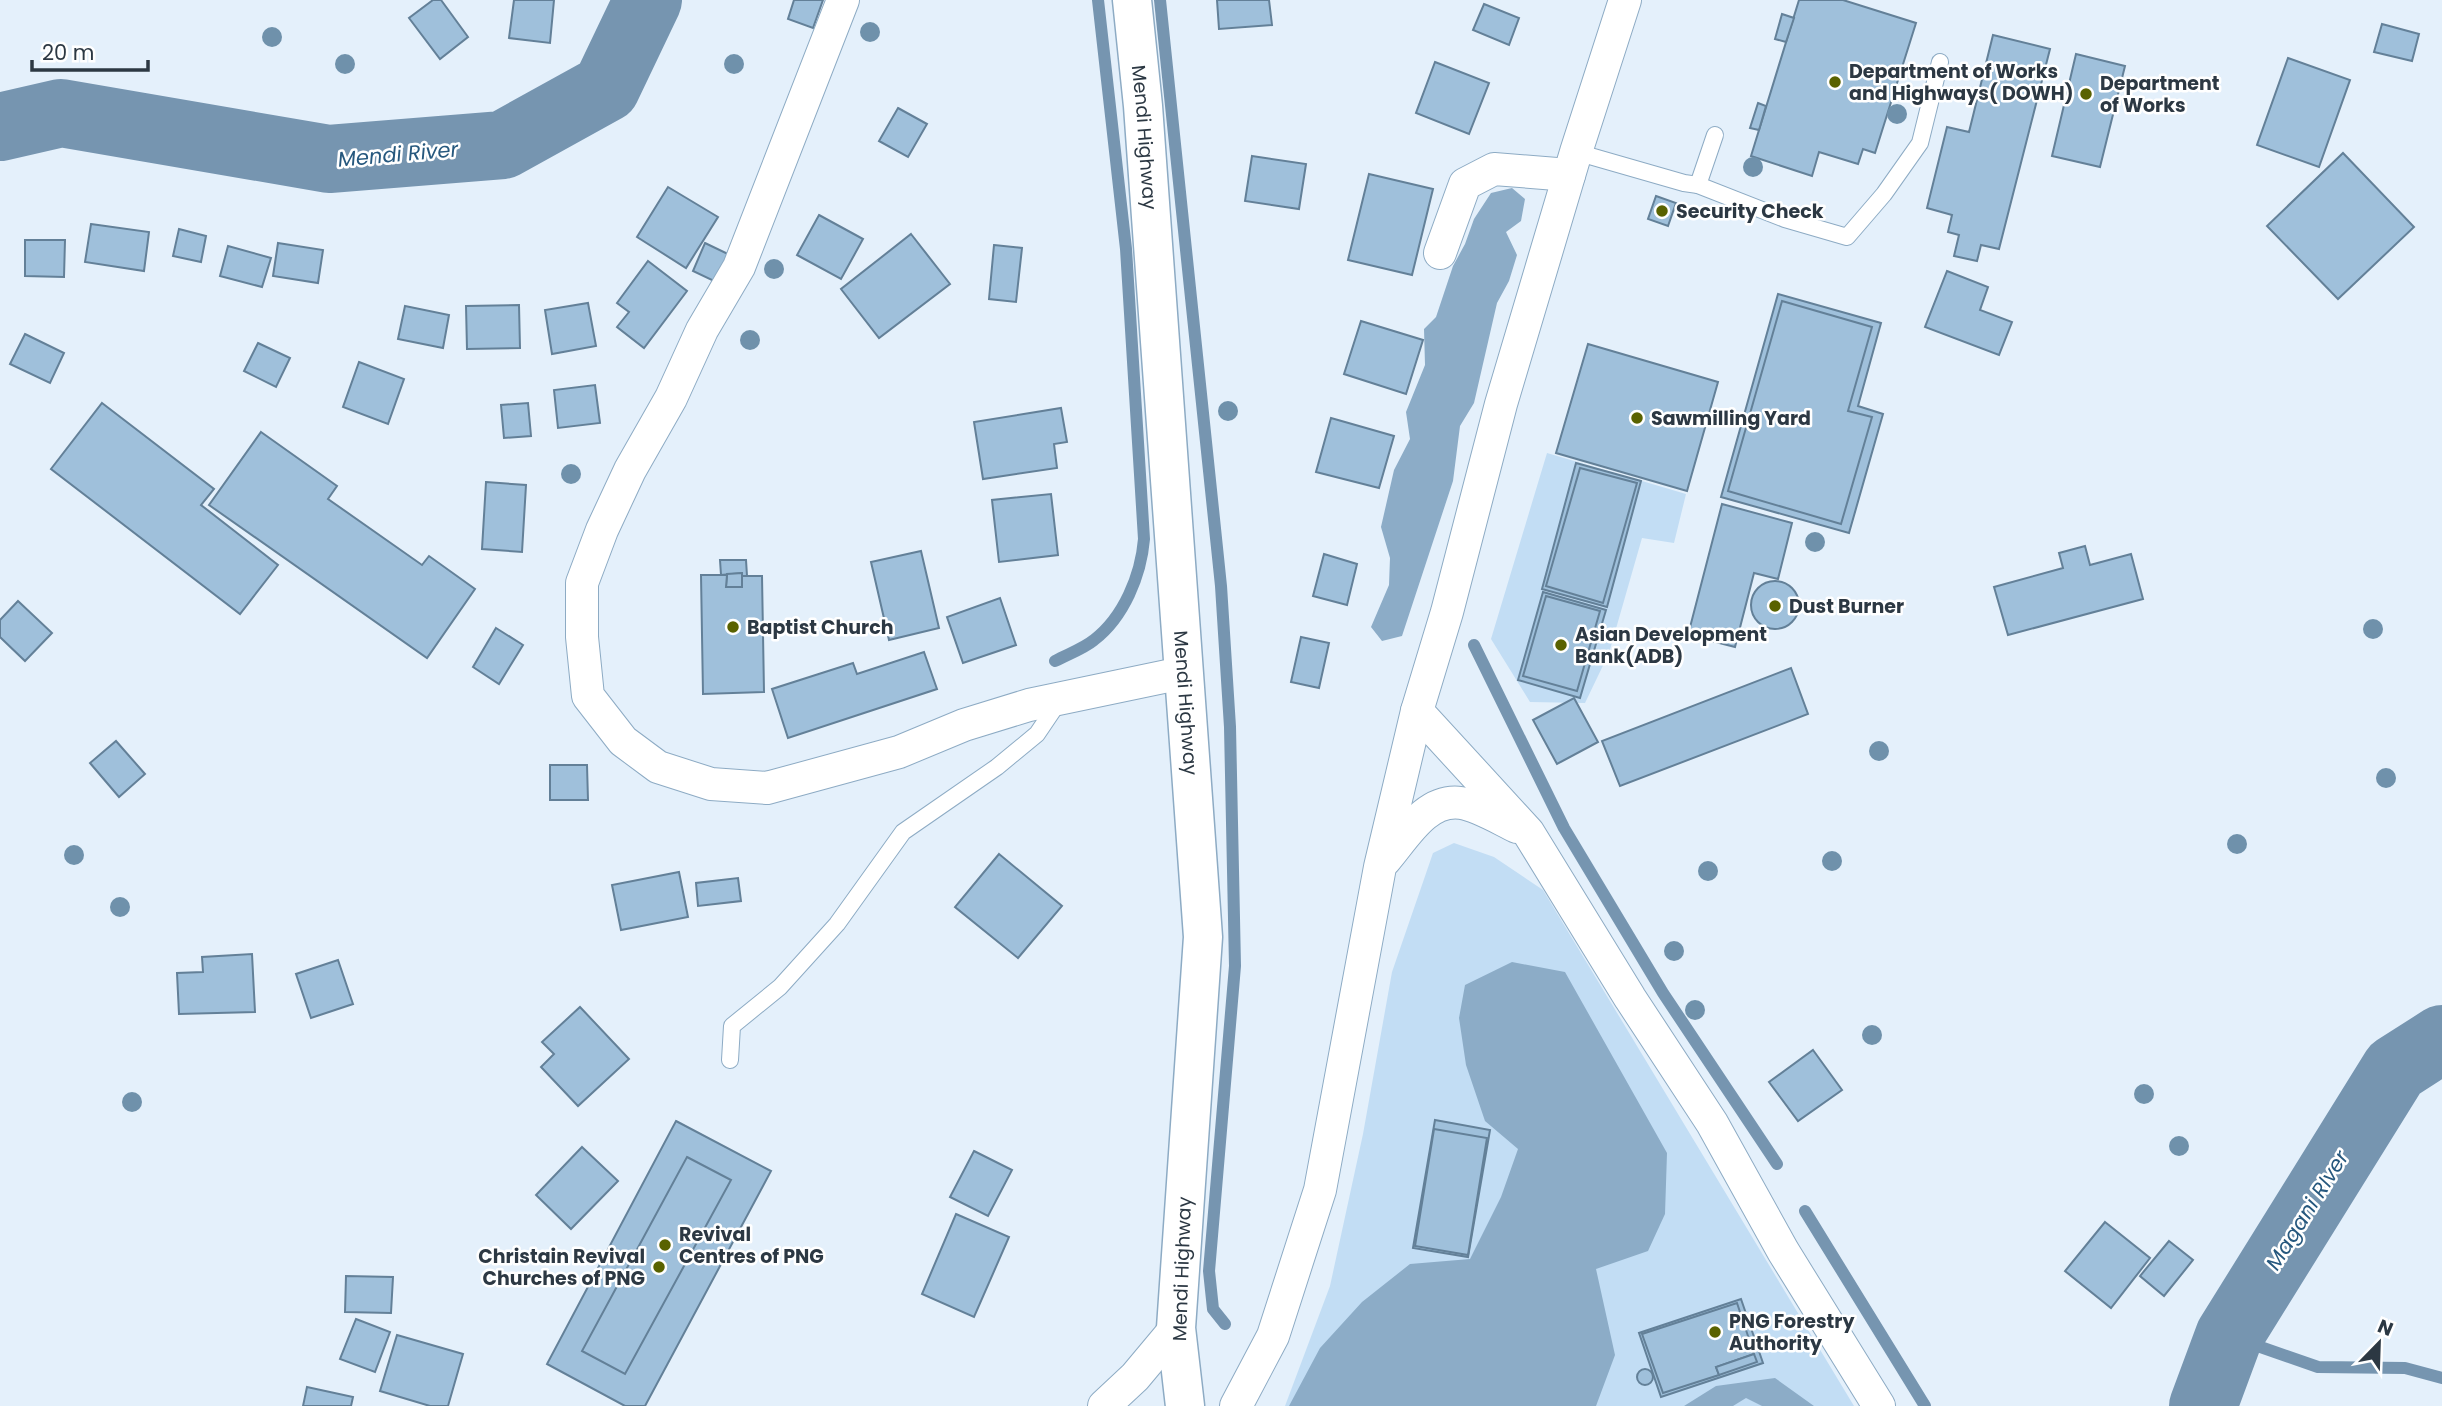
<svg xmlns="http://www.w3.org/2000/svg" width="2442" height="1406" viewBox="0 0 2442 1406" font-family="Poppins,sans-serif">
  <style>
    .green { fill: #c2ddf4 }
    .forest { fill: #8cacc7 }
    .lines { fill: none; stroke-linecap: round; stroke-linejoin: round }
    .stream { stroke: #7695b0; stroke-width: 12 }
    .river { stroke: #7695b0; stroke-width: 68 }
    .building { fill: #9fc0db; stroke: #638098; stroke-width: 2 }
    .service-casing { stroke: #8dabc4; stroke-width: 18 }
    .minor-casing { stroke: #8dabc4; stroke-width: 34 }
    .secondary-casing { stroke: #8dabc4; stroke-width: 41 }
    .service { stroke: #fff; stroke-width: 16 }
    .minor { stroke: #fff; stroke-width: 32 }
    .secondary { stroke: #fff; stroke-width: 38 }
    .tree { fill: #6f91ab }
    .poi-dot { fill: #596200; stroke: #fff; stroke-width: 2.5 }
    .labels { text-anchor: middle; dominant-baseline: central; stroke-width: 5; stroke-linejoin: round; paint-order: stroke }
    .poi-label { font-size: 19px; font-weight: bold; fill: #2c3843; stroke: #fff; text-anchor: start }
    .street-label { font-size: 19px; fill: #2c3843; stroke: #fff }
    .water-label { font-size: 21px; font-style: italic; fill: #26587e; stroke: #fff }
  </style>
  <rect width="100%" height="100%" fill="#e4f0fb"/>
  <g class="green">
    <path d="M 1547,453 L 1686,494 L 1674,543 L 1642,538 L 1609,653 L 1585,703 L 1530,702 L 1491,639 Z"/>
    <path d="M 1454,843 L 1494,857 L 1543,890 L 1854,1406 L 1285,1406 L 1330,1286 L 1363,1134 L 1392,972 L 1433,853 Z"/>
  </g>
  <g class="forest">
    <path d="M 1512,188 L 1525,199 L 1521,221 L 1506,232 L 1517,255 L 1509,281 L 1497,303 L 1474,403 L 1460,426 L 1453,481 L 1402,636 L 1382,641 L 1371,627 L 1389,585 L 1390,558 L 1381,527 L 1394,470 L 1410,439 L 1406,412 L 1425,365 L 1424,329 L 1436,317 L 1453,266 L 1465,244 L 1474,219 L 1491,193 Z"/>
    <path d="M 1512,962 L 1565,972 L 1667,1153 L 1665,1214 L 1648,1251 L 1596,1269 L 1615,1355 L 1596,1406 L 1289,1406 L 1320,1348 L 1362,1302 L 1410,1264 L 1470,1259 L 1501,1197 L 1518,1149 L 1485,1121 L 1466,1065 L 1459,1018 L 1465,985 Z"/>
    <path d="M 1775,1378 L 1814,1406 L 1762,1406 L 1746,1398 L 1733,1406 L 1684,1406 L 1716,1386 Z"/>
  </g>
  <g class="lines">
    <g class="stream">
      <path d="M 1160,0 L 1221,586 L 1230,727 L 1235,966 L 1209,1271 L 1213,1309 L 1225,1324"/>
      <path d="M 1474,645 L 1564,828 L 1663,993 L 1777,1164"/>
      <path d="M 1055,661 C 1068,654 1083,649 1094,640 C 1124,617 1141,575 1144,539 L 1126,249 L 1098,0"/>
      <path d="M 1805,1211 L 1925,1406"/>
      <path d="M 2229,1336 L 2318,1367 L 2405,1368 L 2442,1378"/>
    </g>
    <g class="river">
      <path d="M 0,127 L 61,113 L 329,159 L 503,145 L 606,88 L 648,0"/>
      <path d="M 2203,1406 L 2229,1336 L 2395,1069 L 2442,1039"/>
    </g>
  </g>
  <g class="building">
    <path d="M 433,0 L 441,0 L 468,37 L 440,59 L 409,18 Z"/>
    <path d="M 514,0 L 554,0 L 550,43 L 509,38 Z"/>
    <path d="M 794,0 L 823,0 L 813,28 L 788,19 Z"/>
    <path d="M 1217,0 L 1269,0 L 1272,25 L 1219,29 Z"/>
    <path d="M 1799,0 L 1843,0 L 1916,23 L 1875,153 L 1863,149 L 1858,164 L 1819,152 L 1812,176 L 1751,156 Z"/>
    <path d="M 1484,4 L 1519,18 L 1509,45 L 1473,30 Z"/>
    <path d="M 1782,14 L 1794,18 L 1786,42 L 1775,39 Z"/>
    <path d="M 2382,24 L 2419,34 L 2412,61 L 2374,52 Z"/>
    <path d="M 1993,35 L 2050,49 L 1999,249 L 1981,245 L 1977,261 L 1954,256 L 1959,235 L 1948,232 L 1952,215 L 1927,208 L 1947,127 L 1969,132 Z"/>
    <path d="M 2076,54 L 2125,66 L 2100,167 L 2052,156 Z"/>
    <path d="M 2288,58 L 2350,80 L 2319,167 L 2257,145 Z"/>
    <path d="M 1435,62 L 1489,83 L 1469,134 L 1416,113 Z"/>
    <path d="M 1758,103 L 1766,106 L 1759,130 L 1750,128 Z"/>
    <path d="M 898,108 L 927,124 L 908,157 L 879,141 Z"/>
    <path d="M 2343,153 L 2414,227 L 2338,299 L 2267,226 Z"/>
    <path d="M 1252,156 L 1306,164 L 1299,209 L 1245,201 Z"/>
    <path d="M 1369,174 L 1433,189 L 1412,275 L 1348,260 Z"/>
    <path d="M 668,187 L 718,217 L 686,268 L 637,237 Z"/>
    <path d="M 1656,196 L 1676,203 L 1668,226 L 1648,219 Z"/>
    <path d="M 819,215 L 863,239 L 841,279 L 797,255 Z"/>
    <path d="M 91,224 L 149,232 L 144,271 L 85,262 Z"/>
    <path d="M 179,229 L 206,236 L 201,262 L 173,256 Z"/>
    <path d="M 911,234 L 950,284 L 879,338 L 841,289 Z"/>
    <path d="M 25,240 L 65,240 L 64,277 L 25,276 Z"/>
    <path d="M 278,243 L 323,250 L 318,283 L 273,276 Z"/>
    <path d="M 705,243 L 728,254 L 716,282 L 693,271 Z"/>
    <path d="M 994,245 L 1022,248 L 1016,302 L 989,299 Z"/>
    <path d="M 228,246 L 271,258 L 262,287 L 220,276 Z"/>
    <path d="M 648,261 L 687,291 L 644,348 L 617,327 L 629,312 L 617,303 Z"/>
    <path d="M 1947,271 L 1988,287 L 1980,310 L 2012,322 L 1999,355 L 1925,327 Z"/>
    <path d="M 1778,294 L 1881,323 L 1858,406 L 1883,414 L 1849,533 L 1721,497 Z"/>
    <path d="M 1782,301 L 1872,327 L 1848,411 L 1872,417 L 1841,524 L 1728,491 Z"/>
    <path d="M 588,303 L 596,346 L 552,354 L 545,310 Z"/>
    <path d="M 519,305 L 520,348 L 467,349 L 466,306 Z"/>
    <path d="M 405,306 L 449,315 L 443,348 L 398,339 Z"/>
    <path d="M 1361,321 L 1423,340 L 1406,394 L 1344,374 Z"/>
    <path d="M 25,334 L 64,353 L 50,383 L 10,364 Z"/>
    <path d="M 258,343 L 290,358 L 276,387 L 244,371 Z"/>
    <path d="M 1588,344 L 1718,382 L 1687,491 L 1556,453 Z"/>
    <path d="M 359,362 L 404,379 L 388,424 L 343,407 Z"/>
    <path d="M 595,385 L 600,423 L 558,428 L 554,390 Z"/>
    <path d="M 102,403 L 214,489 L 201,505 L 278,565 L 240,614 L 51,469 Z"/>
    <path d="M 528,403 L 531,436 L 504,438 L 501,405 Z"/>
    <path d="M 1061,408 L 1067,442 L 1054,444 L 1057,468 L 983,479 L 974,422 Z"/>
    <path d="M 1331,418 L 1394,436 L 1379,488 L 1316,472 Z"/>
    <path d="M 261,432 L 337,486 L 328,499 L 422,565 L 429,556 L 475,589 L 427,658 L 209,505 Z"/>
    <path d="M 1576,463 L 1641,481 L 1607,607 L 1542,589 Z"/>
    <path d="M 1580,468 L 1637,483 L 1603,603 L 1546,586 Z"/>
    <path d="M 486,482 L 526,485 L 522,552 L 482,549 Z"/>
    <path d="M 1051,494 L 1058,555 L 999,562 L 992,500 Z"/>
    <path d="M 1722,504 L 1792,523 L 1778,579 L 1754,573 L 1735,647 L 1688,635 Z"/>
    <path d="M 2085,546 L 2090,565 L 2131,554 L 2143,599 L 2008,635 L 1994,587 L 2063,568 L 2059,553 Z"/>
    <path d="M 921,551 L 939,628 L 889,640 L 871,562 Z"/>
    <path d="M 1324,554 L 1357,564 L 1347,605 L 1313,596 Z"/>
    <path d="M 720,560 L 746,560 L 747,576 L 742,576 L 742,573 L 721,575 Z"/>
    <path d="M 742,573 L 742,587 L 726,587 L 727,574 Z"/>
    <path d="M 701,575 L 727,575 L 726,587 L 742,587 L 742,576 L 762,576 L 764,692 L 703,694 Z"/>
    <circle cx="1775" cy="605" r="24"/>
    <path d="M 1543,592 L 1606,610 L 1580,698 L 1518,680 Z"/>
    <path d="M 1546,596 L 1600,611 L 1577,691 L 1523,676 Z"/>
    <path d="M 1000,598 L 1016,645 L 963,663 L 947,617 Z"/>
    <path d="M 18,601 L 52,633 L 25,661 L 0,637 L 0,620 Z"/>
    <path d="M 496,628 L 523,645 L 499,684 L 473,667 Z"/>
    <path d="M 1301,637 L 1329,643 L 1319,688 L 1291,682 Z"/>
    <path d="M 924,652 L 937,689 L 788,738 L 772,689 L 853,663 L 857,674 Z"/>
    <path d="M 1791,668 L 1808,714 L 1620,786 L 1602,741 Z"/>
    <path d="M 1574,698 L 1598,742 L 1557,764 L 1533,720 Z"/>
    <path d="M 116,741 L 145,774 L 119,797 L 90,763 Z"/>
    <path d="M 550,765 L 587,765 L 588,800 L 550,800 Z"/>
    <path d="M 999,854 L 1062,906 L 1018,958 L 955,907 Z"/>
    <path d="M 679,872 L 688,917 L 621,930 L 612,885 Z"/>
    <path d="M 738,878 L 741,901 L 698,906 L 696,883 Z"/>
    <path d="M 252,954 L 255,1012 L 179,1014 L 177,973 L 203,972 L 202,957 Z"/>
    <path d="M 338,960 L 353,1004 L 311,1018 L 296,974 Z"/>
    <path d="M 580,1007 L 629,1059 L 578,1106 L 541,1067 L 554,1054 L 542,1042 Z"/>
    <path d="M 1813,1050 L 1842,1090 L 1798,1121 L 1769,1082 Z"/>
    <path d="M 1435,1120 L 1490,1130 L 1468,1257 L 1413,1248 Z"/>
    <path d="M 676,1121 L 771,1171 L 645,1406 L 625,1406 L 547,1364 Z"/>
    <path d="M 1434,1129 L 1487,1138 L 1468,1255 L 1415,1246 Z"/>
    <path d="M 582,1147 L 618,1181 L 571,1229 L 536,1195 Z"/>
    <path d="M 974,1151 L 1012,1170 L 988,1216 L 950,1197 Z"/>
    <path d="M 687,1157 L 731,1180 L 625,1374 L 582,1351 Z"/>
    <path d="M 956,1214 L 1009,1237 L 974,1317 L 922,1294 Z"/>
    <path d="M 2105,1222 L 2150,1258 L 2111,1308 L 2065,1271 Z"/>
    <path d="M 2169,1241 L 2193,1260 L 2164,1296 L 2140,1276 Z"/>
    <path d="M 346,1276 L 393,1277 L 391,1313 L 345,1312 Z"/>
    <path d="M 1741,1299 L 1763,1363 L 1661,1397 L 1639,1333 Z"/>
    <path d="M 1737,1303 L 1754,1354 L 1716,1367 L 1719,1375 L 1663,1393 L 1642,1334 Z"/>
    <path d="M 356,1319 L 390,1332 L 375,1372 L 340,1359 Z"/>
    <path d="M 397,1335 L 463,1354 L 448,1406 L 430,1406 L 380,1391 Z"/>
    <path d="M 1754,1354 L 1757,1362 L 1719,1375 L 1716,1367 Z"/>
    <circle cx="1645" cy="1377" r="8"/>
    <path d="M 307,1387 L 353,1397 L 351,1406 L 303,1406 Z"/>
  </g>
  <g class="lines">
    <g class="service-casing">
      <g id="service">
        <path d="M 1576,152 L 1684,183 L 1698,185 L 1785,219 L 1847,237 L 1884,194 L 1920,143 L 1940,62"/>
        <path d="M 1698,185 L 1715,135"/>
        <path d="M 730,1060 L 732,1026 L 780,987 L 837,924 L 903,832 L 997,767 L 1037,734 L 1060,700"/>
      </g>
    </g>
    <g class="minor-casing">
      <g id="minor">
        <path d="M 843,0 L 739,267 L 702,330 L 671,398 L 630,470 L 602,530 L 582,583 L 582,637 L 588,696 L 623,741 L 658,767 L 711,784 L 767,788 L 899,752 L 964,725 L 1029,705 L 1182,673"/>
        <path d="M 1440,253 L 1465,184 L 1494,169 L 1569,175"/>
        <path d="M 1417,711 L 1528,832 L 1630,998 L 1712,1123 L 1783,1251 L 1879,1406"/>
        <path d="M 1385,860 C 1405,837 1426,798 1461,803 C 1477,805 1502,820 1517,827"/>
        <path d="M 1104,1406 L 1135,1377 L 1176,1328"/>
        <path d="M 1236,1406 L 1273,1336 L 1320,1190 L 1380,867 L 1417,711 L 1447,612 L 1501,404 L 1576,152 L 1625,0"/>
      </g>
    </g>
    <g class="secondary-casing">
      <g id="secondary">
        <path id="s1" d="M 1132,0 L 1143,106 L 1203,937 L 1176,1328 L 1185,1406"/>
      </g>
    </g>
    <use href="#service" class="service"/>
    <use href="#minor" class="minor"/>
    <use href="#secondary" class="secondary"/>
  </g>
  <g class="tree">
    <circle cx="870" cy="32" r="10"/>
    <circle cx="272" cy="37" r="10"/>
    <circle cx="345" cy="64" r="10"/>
    <circle cx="734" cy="64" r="10"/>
    <circle cx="1897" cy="114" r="10"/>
    <circle cx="1753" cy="167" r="10"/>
    <circle cx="774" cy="269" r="10"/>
    <circle cx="750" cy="340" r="10"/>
    <circle cx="1228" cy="411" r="10"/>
    <circle cx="571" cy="474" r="10"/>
    <circle cx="1815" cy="542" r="10"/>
    <circle cx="2373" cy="629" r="10"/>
    <circle cx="1879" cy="751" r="10"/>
    <circle cx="2386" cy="778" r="10"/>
    <circle cx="2237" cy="844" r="10"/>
    <circle cx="74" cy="855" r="10"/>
    <circle cx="1832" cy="861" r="10"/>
    <circle cx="1708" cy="871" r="10"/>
    <circle cx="120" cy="907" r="10"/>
    <circle cx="1674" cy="951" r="10"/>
    <circle cx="1695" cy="1010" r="10"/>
    <circle cx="1872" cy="1035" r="10"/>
    <circle cx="2144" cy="1094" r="10"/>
    <circle cx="132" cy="1102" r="10"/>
    <circle cx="2179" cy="1146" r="10"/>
  </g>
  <g class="poi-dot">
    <circle cx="1835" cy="82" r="7"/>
    <circle cx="2086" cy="94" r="7"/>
    <circle cx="1662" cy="211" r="7"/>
    <circle cx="1637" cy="418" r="7"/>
    <circle cx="1775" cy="606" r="7"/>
    <circle cx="733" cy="627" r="7"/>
    <circle cx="1561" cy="645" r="7"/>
    <circle cx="665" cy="1245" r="7"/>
    <circle cx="659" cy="1267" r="7"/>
    <circle cx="1715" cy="1332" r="7"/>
  </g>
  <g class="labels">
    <g class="poi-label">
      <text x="1849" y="71">Department of Works<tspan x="1849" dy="22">and Highways( DOWH)</tspan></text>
      <text x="2100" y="83">Department<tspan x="2100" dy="22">of Works</tspan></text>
      <text x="1676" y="211">Security Check</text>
      <text x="1651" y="418">Sawmilling Yard</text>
      <text x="1789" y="606">Dust Burner</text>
      <text x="747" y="627">Baptist Church</text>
      <text x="1575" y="634">Asian Development<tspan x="1575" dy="22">Bank(ADB)</tspan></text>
      <text x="679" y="1234">Revival<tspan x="679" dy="22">Centres of PNG</tspan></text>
      <text x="645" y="1256" text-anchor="end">Christain Revival<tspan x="645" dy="22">Churches of PNG</tspan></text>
      <text x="1729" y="1321">PNG Forestry<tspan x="1729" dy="22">Authority</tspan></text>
    </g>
    <g class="street-label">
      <text stroke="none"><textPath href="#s1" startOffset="138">Mendi Highway</textPath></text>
      <text stroke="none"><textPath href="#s1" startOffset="705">Mendi Highway</textPath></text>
      <text transform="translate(1182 1269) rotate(-88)">Mendi Highway</text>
    </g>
    <g class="water-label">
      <text transform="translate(398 154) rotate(-5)">Mendi River</text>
      <text transform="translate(2307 1210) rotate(-58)">Magani RIver</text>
    </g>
  </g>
  <g transform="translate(2379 1343) rotate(23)" stroke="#ffffff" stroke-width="5" paint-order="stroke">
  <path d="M0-5L12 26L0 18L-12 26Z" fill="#2c3843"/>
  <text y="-10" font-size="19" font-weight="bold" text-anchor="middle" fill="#2c3843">N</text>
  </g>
  <path d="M32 60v10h116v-10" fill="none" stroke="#2c3843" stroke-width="3.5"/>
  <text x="42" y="60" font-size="21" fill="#2c3843" stroke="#ffffff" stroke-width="5" paint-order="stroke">20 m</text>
</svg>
